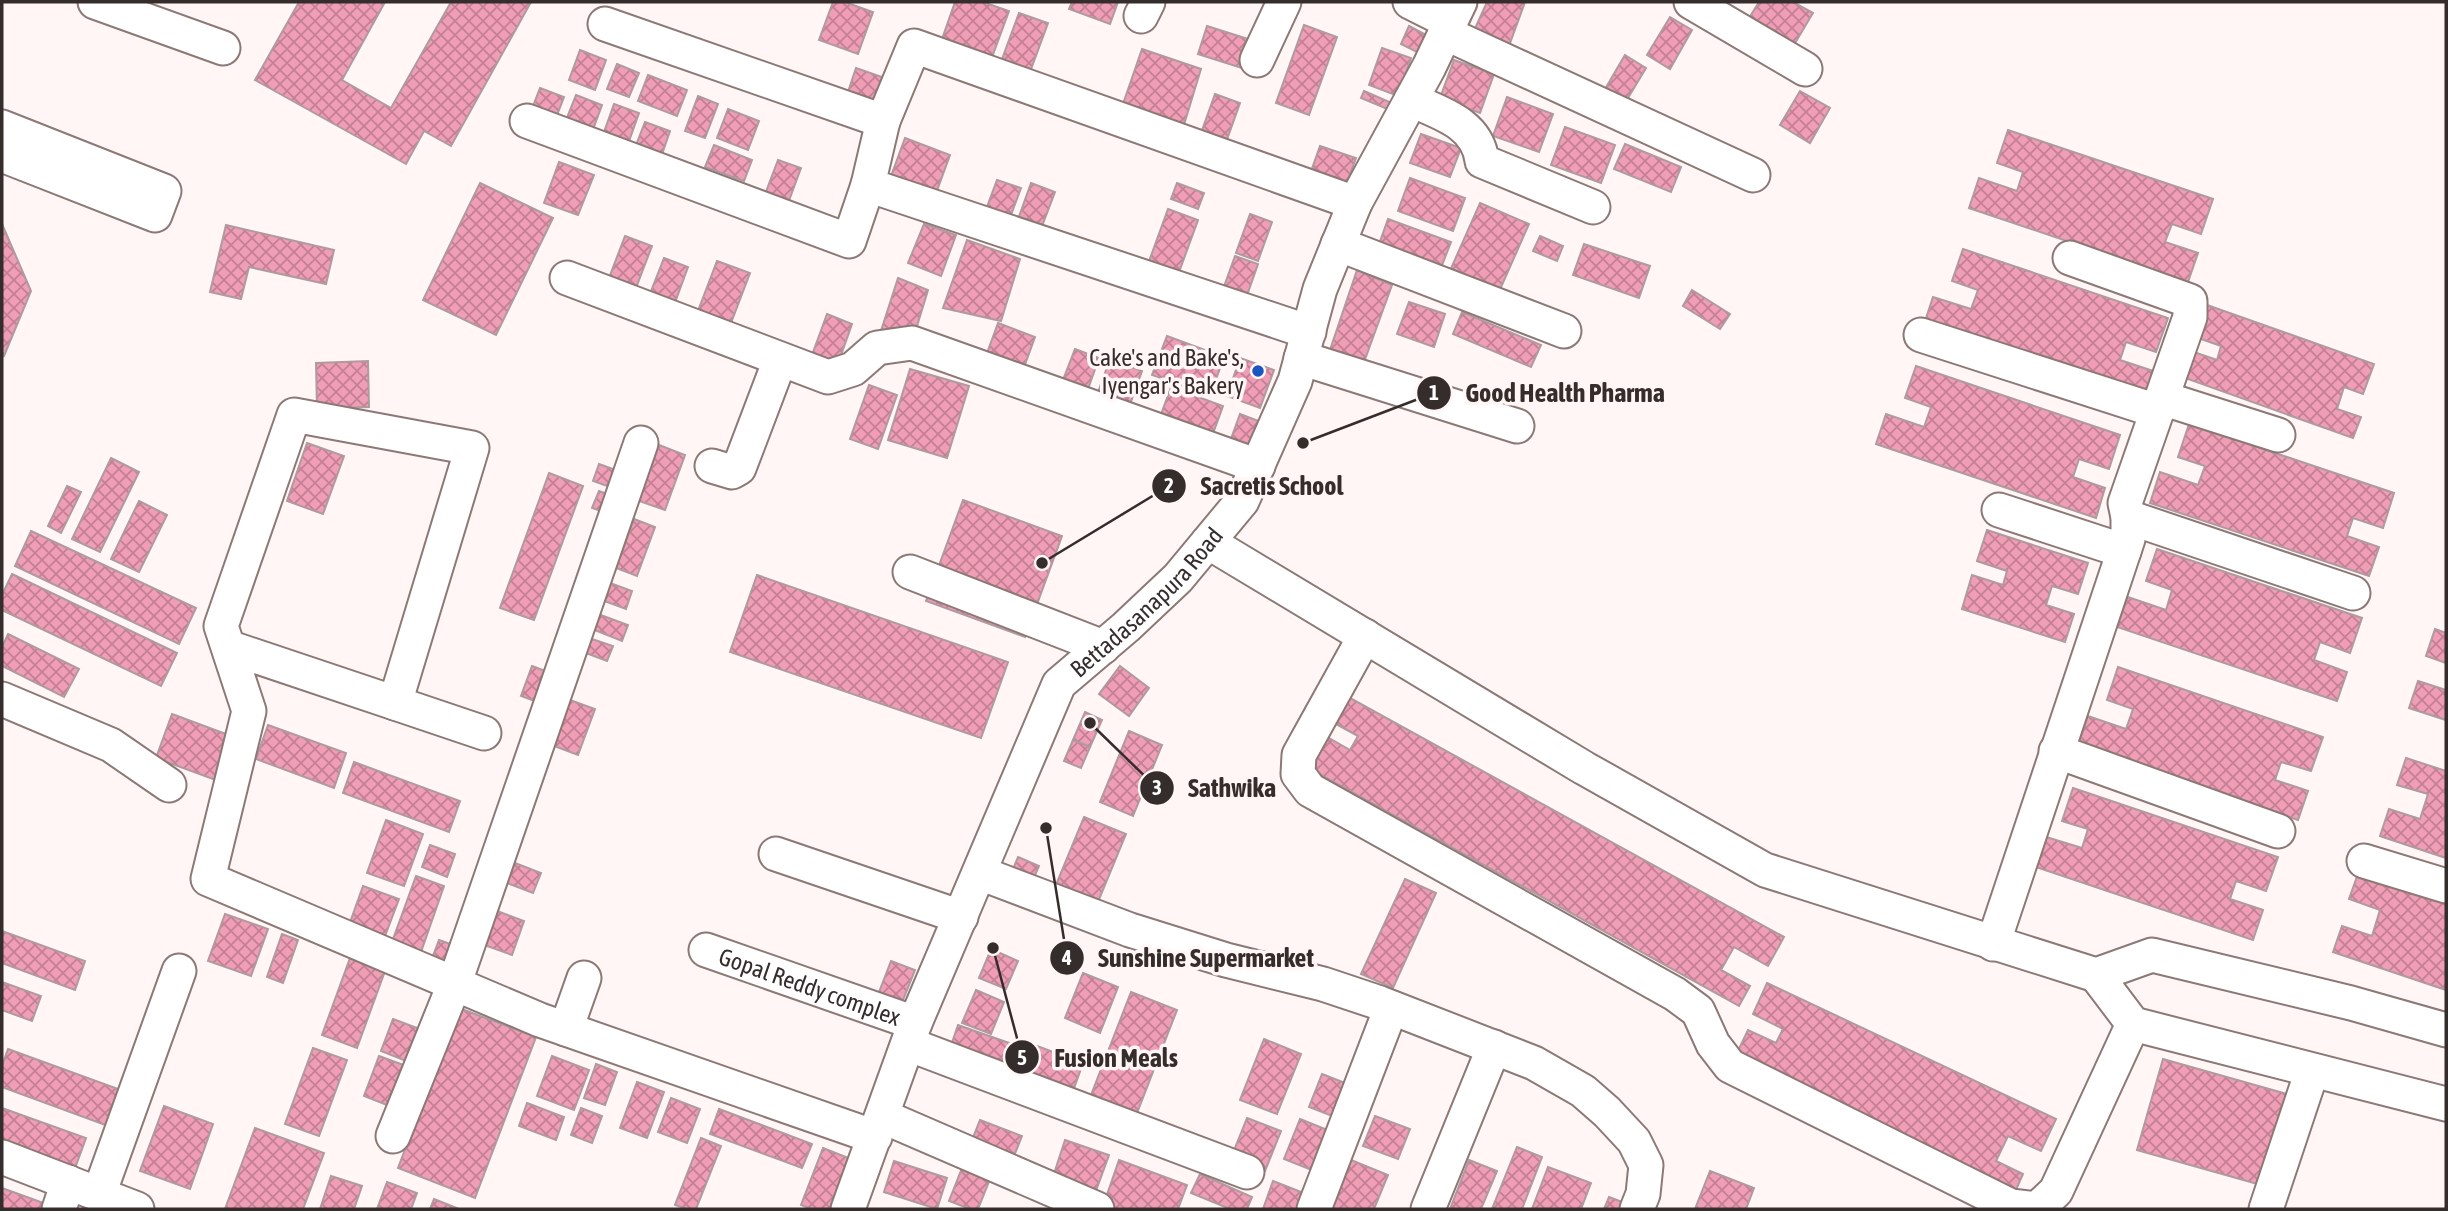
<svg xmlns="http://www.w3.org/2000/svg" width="2448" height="1211" viewBox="0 0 2448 1211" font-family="'Asap Condensed',sans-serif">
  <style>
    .building { fill: url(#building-cross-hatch); stroke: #ae9a9f; stroke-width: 2 }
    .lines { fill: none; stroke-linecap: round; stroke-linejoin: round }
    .minor-casing { stroke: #8c7976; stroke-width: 37 }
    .minor { stroke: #fff; stroke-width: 33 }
    .poi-dot { fill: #1a56c2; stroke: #fff6f5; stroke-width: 2.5 }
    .labels { text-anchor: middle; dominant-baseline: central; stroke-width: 7; stroke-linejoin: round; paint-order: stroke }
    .poi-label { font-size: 24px; fill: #352c2c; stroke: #fff6f5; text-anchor: end }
    .street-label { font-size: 24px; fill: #352c2c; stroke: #fff6f5 }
    .leader { fill: none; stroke: #352c2c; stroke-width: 2.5 }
    .callout-dot { fill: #352c2c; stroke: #fff6f5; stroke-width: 2.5 }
    .mark-label { font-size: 21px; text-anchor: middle; font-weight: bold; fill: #fff }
    .callout-label { font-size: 26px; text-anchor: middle; font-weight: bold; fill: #352c2c; stroke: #fff6f5; stroke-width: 7; stroke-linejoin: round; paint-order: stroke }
  </style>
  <defs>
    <pattern id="building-cross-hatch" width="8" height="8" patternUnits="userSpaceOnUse" patternTransform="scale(1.75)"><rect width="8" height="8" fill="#f09db6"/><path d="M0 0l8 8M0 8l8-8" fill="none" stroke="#c38094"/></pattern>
  </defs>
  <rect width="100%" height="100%" fill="#fff6f5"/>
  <g class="building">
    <path d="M 299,2 L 385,2 L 342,80 L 391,108 L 451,2 L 531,2 L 451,146 L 424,131 L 406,164 L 255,80 Z"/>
    <path d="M 833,2 L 845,2 L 873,12 L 858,54 L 819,40 Z"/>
    <path d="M 955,2 L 983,2 L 1009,11 L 991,60 L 941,42 Z"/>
    <path d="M 1072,2 L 1118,2 L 1110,24 L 1069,9 Z"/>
    <path d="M 1487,2 L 1525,2 L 1509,46 L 1473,33 Z"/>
    <path d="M 1759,2 L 1793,2 L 1813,13 L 1791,50 L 1746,23 Z"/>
    <path d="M 1019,13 L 1048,23 L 1030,72 L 1001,62 Z"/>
    <path d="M 1670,17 L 1692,30 L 1670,69 L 1647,55 Z"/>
    <path d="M 1304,25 L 1337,37 L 1309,115 L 1276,103 Z"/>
    <path d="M 1207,26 L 1254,41 L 1245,69 L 1198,54 Z"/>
    <path d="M 1409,26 L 1426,35 L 1417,52 L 1401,44 Z"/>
    <path d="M 1382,48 L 1411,58 L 1398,96 L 1369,85 Z"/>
    <path d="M 1142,49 L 1201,69 L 1183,128 L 1122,107 Z"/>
    <path d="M 580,50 L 606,60 L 595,90 L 569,80 Z"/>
    <path d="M 1625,55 L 1646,68 L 1625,103 L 1604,91 Z"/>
    <path d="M 1454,60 L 1494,74 L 1480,113 L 1440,98 Z"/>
    <path d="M 617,64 L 639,73 L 629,97 L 607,89 Z"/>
    <path d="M 856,68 L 885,78 L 874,108 L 846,98 Z"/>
    <path d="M 648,75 L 687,90 L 677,116 L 638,101 Z"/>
    <path d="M 540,88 L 564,97 L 547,141 L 523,132 Z"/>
    <path d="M 1364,91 L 1394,104 L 1392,111 L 1361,98 Z"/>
    <path d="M 1800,91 L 1830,108 L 1810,143 L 1780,125 Z"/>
    <path d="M 1215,94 L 1240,103 L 1225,145 L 1200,136 Z"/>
    <path d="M 576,95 L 602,105 L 588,143 L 561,133 Z"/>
    <path d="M 698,96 L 718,104 L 705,138 L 685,131 Z"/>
    <path d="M 1507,97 L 1553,114 L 1539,152 L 1493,136 Z"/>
    <path d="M 614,104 L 639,113 L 628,144 L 603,135 Z"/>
    <path d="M 728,109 L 759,121 L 748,150 L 717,138 Z"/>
    <path d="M 645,122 L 670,131 L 659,163 L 633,153 Z"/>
    <path d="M 1565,127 L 1615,145 L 1601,183 L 1551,165 Z"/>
    <path d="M 2008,130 L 2213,199 L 2201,234 L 2172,224 L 2165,242 L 2198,253 L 2188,282 L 1969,208 L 1979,178 L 2017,191 L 2023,172 L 1997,163 Z"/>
    <path d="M 1421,134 L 1461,148 L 1450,177 L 1410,163 Z"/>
    <path d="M 905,138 L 950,155 L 935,196 L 890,179 Z"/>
    <path d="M 1625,144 L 1681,167 L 1671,192 L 1614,169 Z"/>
    <path d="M 714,145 L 752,160 L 744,181 L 705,167 Z"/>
    <path d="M 1320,146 L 1356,158 L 1343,193 L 1308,180 Z"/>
    <path d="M 778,160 L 801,168 L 787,206 L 764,197 Z"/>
    <path d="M 559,162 L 594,175 L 578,215 L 544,203 Z"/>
    <path d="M 1410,178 L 1465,198 L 1453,231 L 1398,211 Z"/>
    <path d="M 997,180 L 1021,188 L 1008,223 L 984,215 Z"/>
    <path d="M 480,183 L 553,218 L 496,335 L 423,300 Z"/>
    <path d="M 1031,183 L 1055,192 L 1039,234 L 1016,225 Z"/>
    <path d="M 1177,183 L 1204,193 L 1198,209 L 1171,199 Z"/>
    <path d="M 1480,203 L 1529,224 L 1498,294 L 1449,273 Z"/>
    <path d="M 1168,209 L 1198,220 L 1178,275 L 1148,264 Z"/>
    <path d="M 1250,214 L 1272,222 L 1258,261 L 1236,253 Z"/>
    <path d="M 1388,219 L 1451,242 L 1439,273 L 1377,250 Z"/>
    <path d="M 2,224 L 31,291 L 4,356 L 2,357 Z"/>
    <path d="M 924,224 L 956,235 L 941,276 L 908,263 Z"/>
    <path d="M 226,225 L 334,250 L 326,284 L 249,267 L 241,299 L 210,292 Z"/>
    <path d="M 625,236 L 652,246 L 636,288 L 609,278 Z"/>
    <path d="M 1540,236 L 1563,246 L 1557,261 L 1533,251 Z"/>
    <path d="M 967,240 L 1020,259 L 1001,321 L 943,308 Z"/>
    <path d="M 1584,244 L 1650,266 L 1639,298 L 1573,275 Z"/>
    <path d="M 1963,249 L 2168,318 L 2156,352 L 2126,342 L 2120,360 L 2153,371 L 2143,401 L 1923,327 L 1933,297 L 1971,309 L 1978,290 L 1952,281 Z"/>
    <path d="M 1235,256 L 1258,264 L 1244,304 L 1221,295 Z"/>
    <path d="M 664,258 L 688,267 L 673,308 L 648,299 Z"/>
    <path d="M 717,261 L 750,273 L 731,323 L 698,311 Z"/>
    <path d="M 1357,270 L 1392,285 L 1363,365 L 1329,353 Z"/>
    <path d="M 898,278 L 928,290 L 914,336 L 879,337 Z"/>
    <path d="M 1692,290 L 1730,314 L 1720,329 L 1683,306 Z"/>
    <path d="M 1409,302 L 1445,314 L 1434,347 L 1397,334 Z"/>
    <path d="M 2207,305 L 2374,364 L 2363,394 L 2344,387 L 2337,409 L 2361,417 L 2353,438 L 2185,378 L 2194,352 L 2217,360 L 2221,346 L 2195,337 Z"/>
    <path d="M 1462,312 L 1541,345 L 1531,367 L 1453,334 Z"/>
    <path d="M 827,314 L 852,324 L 834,375 L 808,366 Z"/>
    <path d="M 998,323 L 1035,337 L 1019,381 L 982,367 Z"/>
    <path d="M 1167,336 L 1224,357 L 1210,396 L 1152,375 Z"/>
    <path d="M 1075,349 L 1099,358 L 1088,389 L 1063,380 Z"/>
    <path d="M 1240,358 L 1274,370 L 1260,408 L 1227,396 Z"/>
    <path d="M 1110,359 L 1142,371 L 1128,410 L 1096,398 Z"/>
    <path d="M 368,361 L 369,407 L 317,409 L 316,363 Z"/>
    <path d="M 1916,366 L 2120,435 L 2109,469 L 2079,459 L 2073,477 L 2105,488 L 2096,518 L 1876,444 L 1886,414 L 1924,427 L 1931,407 L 1905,398 Z"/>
    <path d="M 910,369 L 969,386 L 947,458 L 888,440 Z"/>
    <path d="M 869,385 L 897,395 L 878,449 L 850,439 Z"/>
    <path d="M 1171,387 L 1223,406 L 1211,439 L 1159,420 Z"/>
    <path d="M 1240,414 L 1264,423 L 1252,456 L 1228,447 Z"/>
    <path d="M 2189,424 L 2394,493 L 2383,528 L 2353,518 L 2347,536 L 2379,547 L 2369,576 L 2150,503 L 2160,472 L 2198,485 L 2205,466 L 2178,457 Z"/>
    <path d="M 307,443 L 344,456 L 323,514 L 287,501 Z"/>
    <path d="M 659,445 L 685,455 L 665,510 L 639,501 Z"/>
    <path d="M 111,458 L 139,472 L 100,552 L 72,539 Z"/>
    <path d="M 599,464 L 627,474 L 621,491 L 593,481 Z"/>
    <path d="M 549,473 L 583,486 L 534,620 L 500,608 Z"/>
    <path d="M 67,486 L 81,492 L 61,533 L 48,526 Z"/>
    <path d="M 599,491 L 618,498 L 612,515 L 592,508 Z"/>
    <path d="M 963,500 L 1062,536 L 1025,637 L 926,601 Z"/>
    <path d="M 139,501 L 167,515 L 139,572 L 111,559 Z"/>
    <path d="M 634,519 L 655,527 L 637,576 L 616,568 Z"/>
    <path d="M 1987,530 L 2088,563 L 2078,594 L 2052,586 L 2046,605 L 2074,614 L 2065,642 L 1962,609 L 1972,575 L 2003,585 L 2007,571 L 1977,561 Z"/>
    <path d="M 31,531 L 196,608 L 179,644 L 15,566 Z"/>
    <path d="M 2157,549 L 2362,618 L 2350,653 L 2320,642 L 2314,660 L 2347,672 L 2337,701 L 2117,627 L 2128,597 L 2166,610 L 2172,590 L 2146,581 Z"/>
    <path d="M 12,574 L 177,653 L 161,686 L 2,610 L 2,595 Z"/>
    <path d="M 757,575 L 1008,662 L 981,738 L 730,652 Z"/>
    <path d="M 610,583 L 632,591 L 626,609 L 604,601 Z"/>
    <path d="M 598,614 L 628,625 L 622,641 L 592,629 Z"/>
    <path d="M 2435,629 L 2446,633 L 2446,663 L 2426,656 Z"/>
    <path d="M 8,634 L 79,669 L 64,697 L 2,666 L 2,647 Z"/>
    <path d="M 589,638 L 613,646 L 607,661 L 583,652 Z"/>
    <path d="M 532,666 L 551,673 L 540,703 L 521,696 Z"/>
    <path d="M 1120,666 L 1149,688 L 1129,716 L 1099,694 Z"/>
    <path d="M 2118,667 L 2323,737 L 2311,771 L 2281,762 L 2275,780 L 2308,791 L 2298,820 L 2078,746 L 2088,716 L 2126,729 L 2133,709 L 2107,700 Z"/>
    <path d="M 2418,681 L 2446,690 L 2446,720 L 2409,708 Z"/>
    <path d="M 1350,698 L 1784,937 L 1768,966 L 1734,947 L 1721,970 L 1750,986 L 1739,1006 L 1310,769 L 1327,737 L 1350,750 L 1358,736 L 1336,724 Z"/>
    <path d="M 570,700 L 595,709 L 578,755 L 554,746 Z"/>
    <path d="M 1085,712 L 1102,720 L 1090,747 L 1073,740 Z"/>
    <path d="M 172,714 L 237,738 L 221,782 L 156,758 Z"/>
    <path d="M 268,725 L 346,753 L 334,788 L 256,759 Z"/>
    <path d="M 1129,731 L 1162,745 L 1133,816 L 1100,802 Z"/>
    <path d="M 1073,740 L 1090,747 L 1081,768 L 1064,761 Z"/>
    <path d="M 2406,758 L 2446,771 L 2446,858 L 2380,836 L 2389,809 L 2420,819 L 2428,794 L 2397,785 Z"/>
    <path d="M 354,762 L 460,801 L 449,832 L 343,793 Z"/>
    <path d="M 2073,788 L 2278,857 L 2266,891 L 2236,881 L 2230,899 L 2263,910 L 2253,940 L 2033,866 L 2043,836 L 2082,848 L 2088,829 L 2062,821 Z"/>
    <path d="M 1084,817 L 1126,834 L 1093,914 L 1051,897 Z"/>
    <path d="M 386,820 L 423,834 L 404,886 L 367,873 Z"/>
    <path d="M 430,845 L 455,854 L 447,877 L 422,867 Z"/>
    <path d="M 1018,857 L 1039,866 L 1032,882 L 1011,874 Z"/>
    <path d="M 515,863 L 541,873 L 533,893 L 507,883 Z"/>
    <path d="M 2359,871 L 2446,900 L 2446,990 L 2333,952 L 2342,926 L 2372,936 L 2380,910 L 2349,899 Z"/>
    <path d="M 416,876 L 444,886 L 421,952 L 392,942 Z"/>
    <path d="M 1405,879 L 1436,893 L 1393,988 L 1361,974 Z"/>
    <path d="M 363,886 L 399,899 L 382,944 L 347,931 Z"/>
    <path d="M 497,911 L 524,921 L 512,955 L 484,945 Z"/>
    <path d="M 225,914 L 268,929 L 251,976 L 208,961 Z"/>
    <path d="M 2,931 L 85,961 L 75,990 L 2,963 Z"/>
    <path d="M 282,934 L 298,940 L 283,983 L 267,977 Z"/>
    <path d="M 439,940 L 462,948 L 451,978 L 428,969 Z"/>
    <path d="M 991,949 L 1018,961 L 1006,989 L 979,978 Z"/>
    <path d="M 350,958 L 385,971 L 357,1048 L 322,1035 Z"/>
    <path d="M 891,961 L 915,970 L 899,1010 L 876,1000 Z"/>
    <path d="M 1083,973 L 1118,987 L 1100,1033 L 1065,1018 Z"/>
    <path d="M 2,982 L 41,996 L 32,1021 L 2,1010 Z"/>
    <path d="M 1767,983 L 2056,1119 L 2041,1151 L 2008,1136 L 1996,1161 L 2023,1174 L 2016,1190 L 1735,1057 L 1748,1030 L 1776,1043 L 1783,1029 L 1753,1014 Z"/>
    <path d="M 976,990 L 1004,1002 L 991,1034 L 962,1023 Z"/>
    <path d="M 1131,992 L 1177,1010 L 1125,1144 L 1079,1126 Z"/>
    <path d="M 459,1008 L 536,1037 L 475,1198 L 398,1168 Z"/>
    <path d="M 393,1019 L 428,1032 L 416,1065 L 381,1051 Z"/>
    <path d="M 958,1025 L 1026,1049 L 1008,1098 L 941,1075 Z"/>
    <path d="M 1264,1039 L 1301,1054 L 1277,1114 L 1240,1100 Z"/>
    <path d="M 1037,1046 L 1083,1063 L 1067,1108 L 1020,1092 Z"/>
    <path d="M 313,1048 L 347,1060 L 319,1136 L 285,1124 Z"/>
    <path d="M 8,1049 L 121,1090 L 108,1126 L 2,1087 L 2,1066 Z"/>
    <path d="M 379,1056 L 412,1068 L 397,1109 L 364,1096 Z"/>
    <path d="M 552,1056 L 589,1070 L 574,1110 L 537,1096 Z"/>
    <path d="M 2163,1059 L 2287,1094 L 2261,1185 L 2137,1150 Z"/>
    <path d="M 596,1064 L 617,1072 L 605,1105 L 584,1098 Z"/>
    <path d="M 1322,1074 L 1358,1088 L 1345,1121 L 1309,1107 Z"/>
    <path d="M 637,1082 L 664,1092 L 647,1138 L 620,1128 Z"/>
    <path d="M 671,1098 L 700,1109 L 687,1143 L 658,1132 Z"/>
    <path d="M 527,1103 L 564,1117 L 556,1140 L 519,1126 Z"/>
    <path d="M 164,1106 L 213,1124 L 190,1189 L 140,1171 Z"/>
    <path d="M 2,1108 L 86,1138 L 74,1171 L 2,1144 Z"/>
    <path d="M 581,1108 L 602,1116 L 592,1143 L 571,1135 Z"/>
    <path d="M 719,1109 L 812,1144 L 802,1168 L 710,1134 Z"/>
    <path d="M 1375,1116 L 1410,1129 L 1398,1159 L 1363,1146 Z"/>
    <path d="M 1247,1118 L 1281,1131 L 1265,1171 L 1231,1158 Z"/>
    <path d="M 1300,1119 L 1335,1133 L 1319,1173 L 1284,1159 Z"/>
    <path d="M 980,1120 L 1022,1136 L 1006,1176 L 964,1160 Z"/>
    <path d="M 255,1128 L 324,1153 L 303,1209 L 225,1209 Z"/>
    <path d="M 701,1138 L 721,1146 L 696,1209 L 687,1209 L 675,1205 Z"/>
    <path d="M 1065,1140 L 1109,1155 L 1093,1199 L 1051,1183 Z"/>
    <path d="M 1517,1147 L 1542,1157 L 1522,1209 L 1492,1209 Z"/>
    <path d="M 823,1148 L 856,1161 L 837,1209 L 812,1209 L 801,1205 Z"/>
    <path d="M 1119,1160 L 1187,1185 L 1178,1209 L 1102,1209 Z"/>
    <path d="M 1351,1160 L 1388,1175 L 1374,1209 L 1332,1209 Z"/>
    <path d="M 1469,1160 L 1497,1171 L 1481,1209 L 1450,1209 Z"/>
    <path d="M 894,1161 L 947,1178 L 937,1209 L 884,1192 Z"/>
    <path d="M 1548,1167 L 1591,1183 L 1581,1209 L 1532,1209 Z"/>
    <path d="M 962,1168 L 990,1179 L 978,1209 L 970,1209 L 949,1201 Z"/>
    <path d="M 1710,1171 L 1754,1188 L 1746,1209 L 1695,1209 Z"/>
    <path d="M 1200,1174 L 1252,1197 L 1247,1209 L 1230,1209 L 1191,1193 Z"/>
    <path d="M 331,1176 L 362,1186 L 354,1209 L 320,1209 Z"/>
    <path d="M 1273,1181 L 1309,1195 L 1304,1209 L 1263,1209 Z"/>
    <path d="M 387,1182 L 417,1193 L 411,1209 L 377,1209 Z"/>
    <path d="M 2,1188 L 52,1206 L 51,1209 L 2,1209 Z"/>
    <path d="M 1609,1197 L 1633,1206 L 1632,1209 L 1604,1209 Z"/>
    <path d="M 434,1199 L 459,1209 L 430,1209 Z"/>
  </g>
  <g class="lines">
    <g class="minor-casing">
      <g id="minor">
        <path d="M 95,2 L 223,48"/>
        <path d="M 1410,2 L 1450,22"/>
        <path d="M 1691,2 L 1805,69"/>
        <path d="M 1141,16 L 1148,2"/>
        <path d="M 605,24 L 883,121 L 868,185 L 1309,332"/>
        <path d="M 1445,33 L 1753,175"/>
        <path d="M 1257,60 L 1284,2"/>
        <path d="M 1411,100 C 1441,113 1478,124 1482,161 L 1593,207"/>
        <path d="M 527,121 L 849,241 L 868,185"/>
        <path d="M 883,121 L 914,46 L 1355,203"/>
        <path d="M 2,127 L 164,191 L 155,215 L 2,155"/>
        <path d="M 1338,244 L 1564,331"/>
        <path d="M 567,278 L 828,377 L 853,369 L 877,348 L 912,343 L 1258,466"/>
        <path d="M 1921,335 L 2157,411"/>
        <path d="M 1301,358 L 1517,426"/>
        <path d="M 2162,398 L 2278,435"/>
        <path d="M 712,466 L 732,472 L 739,468 L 780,360"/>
        <path d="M 1999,510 L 2124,551"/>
        <path d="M 2128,517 L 2353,593"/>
        <path d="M 1208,542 L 1584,768 L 1765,870 L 2096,975 L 2152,955 L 2351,1003 L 2446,1030"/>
        <path d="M 910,572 L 1103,647"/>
        <path d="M 1365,636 L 1299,755 L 1298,774 L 1310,790 L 1675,994 L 1698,1011 L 1713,1044 L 1730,1066 L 2011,1206 L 2037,1209 L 2056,1191 L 2133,1024"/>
        <path d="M 228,647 L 395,703 L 472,448 L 294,415 L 221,626 L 249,711 L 208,879 L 540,1020 L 875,1137"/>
        <path d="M 2,699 L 111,745 L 169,785"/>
        <path d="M 395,703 L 484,733"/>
        <path d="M 2056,751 L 2278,831"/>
        <path d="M 776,854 L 961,917"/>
        <path d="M 2364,861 L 2446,886"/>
        <path d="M 980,873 L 1130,930 L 1226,960 L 1323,984 L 1380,1003 L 1534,1063 L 1583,1091 L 1607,1112 L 1634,1141 L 1646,1165 L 1643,1194 L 1637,1209"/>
        <path d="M 1993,944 L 2128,539 L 2128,517 L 2125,503 L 2190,317 L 2190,301 L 2070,258"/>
        <path id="s1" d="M 706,950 L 915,1023"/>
        <path d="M 2096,975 L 2133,1024 L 2446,1104"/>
        <path d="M 566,1029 L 584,978"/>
        <path d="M 908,1044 L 1247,1172"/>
        <path d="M 882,1116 L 1097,1209"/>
        <path d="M 393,1136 L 454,985 L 641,443"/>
        <path d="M 2,1157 L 137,1209"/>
        <path d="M 99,1194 L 179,971"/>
        <path d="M 59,1209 L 68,1182"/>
        <path id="s2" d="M 848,1209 L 915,1023 L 1059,684 L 1126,627 L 1178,578 L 1242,501 L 1295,381 L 1320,289 L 1355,203 L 1429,67 L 1460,2"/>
        <path d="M 1314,1209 L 1391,1008"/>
        <path d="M 1428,1209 L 1494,1047"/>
        <path d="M 2266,1209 L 2312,1071"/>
      </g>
    </g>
    <use href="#minor" class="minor"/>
  </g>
  <circle class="poi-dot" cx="1258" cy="371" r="7"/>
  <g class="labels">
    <g class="poi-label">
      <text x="1244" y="357">Cake's and Bake's,<tspan x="1244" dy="28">Iyengar's Bakery</tspan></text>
    </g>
    <g class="street-label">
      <text stroke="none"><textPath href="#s2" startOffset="686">Bettadasanapura Road</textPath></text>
      <text stroke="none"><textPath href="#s1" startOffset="110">Gopal Reddy complex</textPath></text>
    </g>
  </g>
  <path class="leader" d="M1303 443L1434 393M1042 563L1169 486M1090 723L1157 788M1046 828L1067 958M993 948L1022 1057"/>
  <g class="callout-dot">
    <circle cx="1303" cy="443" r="7"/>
    <circle cx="1042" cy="563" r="7"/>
    <circle cx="1090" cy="723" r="7"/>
    <circle cx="1046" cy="828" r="7"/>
    <circle cx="993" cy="948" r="7"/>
    <circle cx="1434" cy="393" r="18"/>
    <circle cx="1169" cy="486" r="18"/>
    <circle cx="1157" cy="788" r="18"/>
    <circle cx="1067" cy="958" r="18"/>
    <circle cx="1022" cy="1057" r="18"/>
  </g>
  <g class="mark-label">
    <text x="1434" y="400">1</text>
    <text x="1169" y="493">2</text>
    <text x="1157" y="795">3</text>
    <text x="1067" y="965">4</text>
    <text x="1022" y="1065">5</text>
  </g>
  <g class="callout-label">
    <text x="1565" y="402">Good Health Pharma</text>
    <text x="1272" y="495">Sacretis School</text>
    <text x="1232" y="797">Sathwika</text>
    <text x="1206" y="967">Sunshine Supermarket</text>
    <text x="1116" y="1067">Fusion Meals</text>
  </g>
  <rect width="2448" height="1211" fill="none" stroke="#352c2c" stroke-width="7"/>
</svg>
